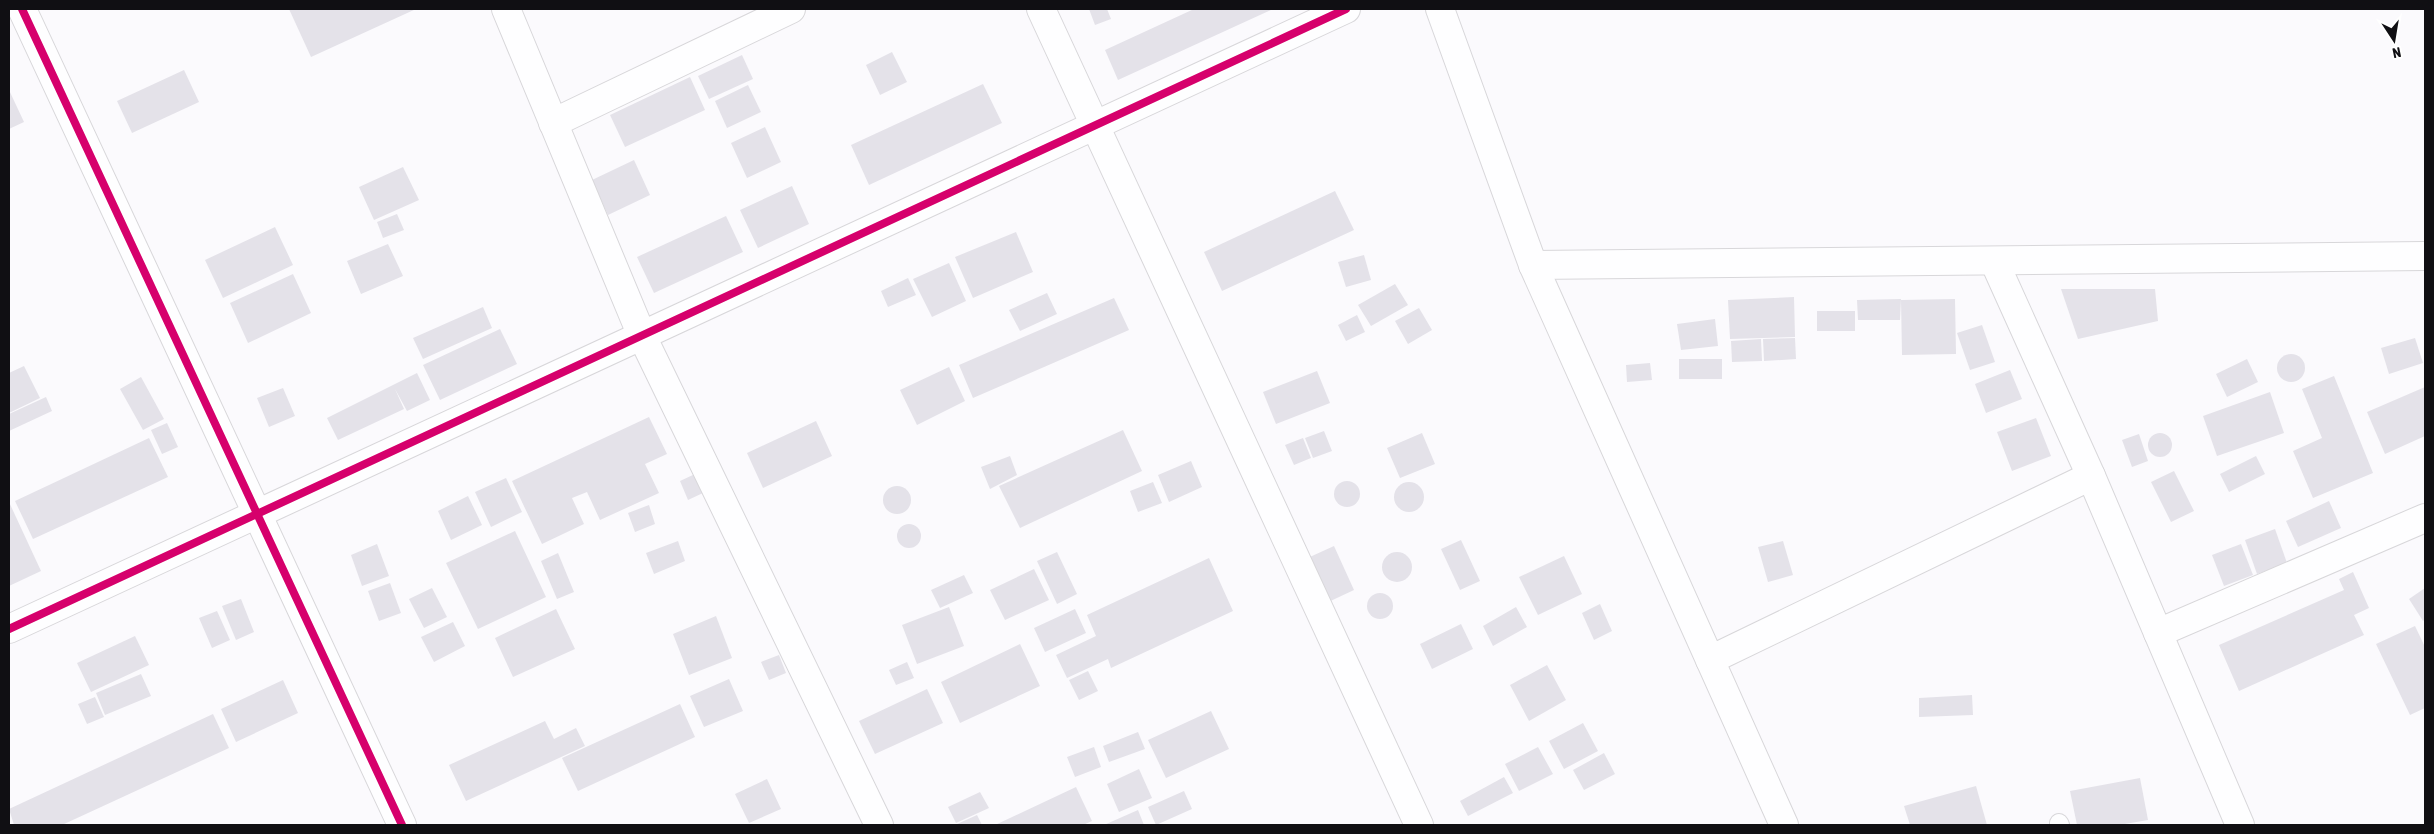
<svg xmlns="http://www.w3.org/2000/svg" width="2434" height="834" viewBox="0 0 2434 834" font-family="'Asap Condensed',sans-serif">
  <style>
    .building { fill: #e4e2e9 }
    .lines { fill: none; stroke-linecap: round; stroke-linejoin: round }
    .lane-casing { stroke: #d8d7da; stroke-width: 20 }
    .street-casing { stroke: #d8d7da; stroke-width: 30 }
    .secondary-casing { stroke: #d8d7da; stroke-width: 30 }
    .lane { stroke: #fefeff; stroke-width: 18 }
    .street { stroke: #fefeff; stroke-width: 28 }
    .secondary { stroke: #fefeff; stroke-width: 28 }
    .cycleway-casing { stroke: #fff; stroke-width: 11 }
    .cycleway { stroke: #d6006c; stroke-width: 8 }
  </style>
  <rect width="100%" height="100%" fill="#fbfafd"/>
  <g class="building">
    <path d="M 289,9 L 416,9 L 311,57 Z"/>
    <path d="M 1089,9 L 1107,9 L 1111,19 L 1095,25 Z"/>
    <path d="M 1194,9 L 1273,9 L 1118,80 L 1105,50 Z"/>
    <path d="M 892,52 L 907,82 L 880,95 L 866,65 Z"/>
    <path d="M 742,55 L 753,79 L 709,99 L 698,76 Z"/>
    <path d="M 184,70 L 199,102 L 132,133 L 117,101 Z"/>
    <path d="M 690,77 L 705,110 L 625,147 L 610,115 Z"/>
    <path d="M 983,84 L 1002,123 L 869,185 L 851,145 Z"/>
    <path d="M 748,85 L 761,112 L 727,128 L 715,101 Z"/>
    <path d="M 9,90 L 24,122 L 9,129 Z"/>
    <path d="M 765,127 L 781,162 L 747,178 L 731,143 Z"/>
    <path d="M 634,160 L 650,195 L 608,215 L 592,180 Z"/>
    <path d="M 403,167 L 419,200 L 374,220 L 359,187 Z"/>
    <path d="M 792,186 L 809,224 L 758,248 L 740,210 Z"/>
    <path d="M 1335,191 L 1354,230 L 1222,291 L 1204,252 Z"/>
    <path d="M 397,214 L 404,230 L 383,238 L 377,222 Z"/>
    <path d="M 726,216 L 743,252 L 654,293 L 637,257 Z"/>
    <path d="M 275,227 L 293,265 L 223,298 L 205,260 Z"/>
    <path d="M 1016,232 L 1033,272 L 973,298 L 955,257 Z"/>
    <path d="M 388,244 L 403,276 L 361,294 L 347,261 Z"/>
    <path d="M 1364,255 L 1371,280 L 1346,287 L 1338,262 Z"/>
    <path d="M 949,263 L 966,301 L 932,317 L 913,279 Z"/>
    <path d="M 293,274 L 311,313 L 248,343 L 230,303 Z"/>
    <path d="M 908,278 L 916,295 L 888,307 L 881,291 Z"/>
    <path d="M 1395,284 L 1408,305 L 1371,326 L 1358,305 Z"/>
    <path d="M 2061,289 L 2155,289 L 2158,321 L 2078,339 Z"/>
    <path d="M 1047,293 L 1057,314 L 1020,331 L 1009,310 Z"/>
    <path d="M 1794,297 L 1795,337 L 1730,339 L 1728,300 Z"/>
    <path d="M 1114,298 L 1129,330 L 973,398 L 959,365 Z"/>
    <path d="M 1901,299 L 1900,320 L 1858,320 L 1857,300 Z"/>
    <path d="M 1955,299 L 1956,354 L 1902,355 L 1901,300 Z"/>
    <path d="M 483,307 L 492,328 L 423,359 L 413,338 Z"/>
    <path d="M 1419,308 L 1432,330 L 1408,344 L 1395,321 Z"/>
    <rect x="1817" y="311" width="38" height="20"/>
    <path d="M 1357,315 L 1365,332 L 1346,341 L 1338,325 Z"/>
    <path d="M 1715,319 L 1718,346 L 1681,350 L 1677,324 Z"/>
    <path d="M 1982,325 L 1995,362 L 1970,370 L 1957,333 Z"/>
    <path d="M 500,329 L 517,364 L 440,400 L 423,365 Z"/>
    <path d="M 1795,338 L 1796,359 L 1764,361 L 1763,339 Z"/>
    <path d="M 2415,338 L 2423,363 L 2389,374 L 2381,348 Z"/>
    <path d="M 1761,339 L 1762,361 L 1732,362 L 1731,341 Z"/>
    <circle cx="2291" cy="368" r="14"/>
    <rect x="1679" y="359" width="43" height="20"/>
    <path d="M 2247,359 L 2258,382 L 2227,397 L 2216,374 Z"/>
    <path d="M 1650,363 L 1652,380 L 1627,382 L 1626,365 Z"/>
    <path d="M 24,366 L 40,398 L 9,413 L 9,373 Z"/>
    <path d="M 949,367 L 965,401 L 917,425 L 900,390 Z"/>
    <path d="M 2010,370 L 2022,399 L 1986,413 L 1975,384 Z"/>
    <path d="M 1317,371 L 1330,403 L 1276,424 L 1263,392 Z"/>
    <path d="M 417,373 L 430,400 L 407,411 L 395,389 L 404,409 L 338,440 L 327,418 Z"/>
    <path d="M 2334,376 L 2373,473 L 2313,498 L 2293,451 L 2322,438 L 2302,389 Z"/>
    <path d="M 141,377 L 164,419 L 143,430 L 120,389 Z"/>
    <path d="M 2425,387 L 2425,436 L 2385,454 L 2367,412 Z"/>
    <path d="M 283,388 L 295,416 L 269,427 L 257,398 Z"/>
    <path d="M 2270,392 L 2284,433 L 2217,456 L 2203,416 Z"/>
    <path d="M 46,397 L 52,411 L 9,431 L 9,414 Z"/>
    <path d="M 649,417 L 667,454 L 645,464 L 659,493 L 600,520 L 587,492 L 572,498 L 584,524 L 542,544 L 512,481 Z"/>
    <path d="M 2036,418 L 2051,456 L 2012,471 L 1997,432 Z"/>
    <path d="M 816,421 L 832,456 L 763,488 L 747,453 Z"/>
    <path d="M 167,423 L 178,447 L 162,454 L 151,430 Z"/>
    <path d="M 1123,430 L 1142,471 L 1020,528 L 999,486 Z"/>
    <path d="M 1324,431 L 1332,451 L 1313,458 L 1305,438 Z"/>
    <circle cx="2160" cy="445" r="12"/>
    <path d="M 1422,433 L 1435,464 L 1400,478 L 1387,448 Z"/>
    <path d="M 2139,434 L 2148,461 L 2132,467 L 2122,440 Z"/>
    <path d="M 149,438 L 168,477 L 33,539 L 15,501 Z"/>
    <path d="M 1303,438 L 1311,458 L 1294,465 L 1285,445 Z"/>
    <path d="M 1010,456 L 1017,475 L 990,489 L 981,467 Z"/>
    <path d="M 2256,456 L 2265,474 L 2229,492 L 2220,474 Z"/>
    <path d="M 1191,461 L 1202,487 L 1169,502 L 1158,475 Z"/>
    <path d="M 2174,471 L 2194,511 L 2171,522 L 2151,482 Z"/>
    <path d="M 695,474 L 703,493 L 688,500 L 680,481 Z"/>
    <path d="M 506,478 L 522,512 L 491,527 L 475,492 Z"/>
    <circle cx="1347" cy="494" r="13"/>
    <path d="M 1153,482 L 1162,503 L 1138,512 L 1130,491 Z"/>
    <circle cx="1409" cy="497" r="15"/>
    <circle cx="897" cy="500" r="14"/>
    <path d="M 468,496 L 482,525 L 451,540 L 438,511 Z"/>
    <path d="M 2329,501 L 2341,528 L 2298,547 L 2286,521 Z"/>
    <path d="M 9,502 L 41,571 L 9,586 Z"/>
    <path d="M 649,505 L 655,524 L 635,532 L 628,513 Z"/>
    <circle cx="909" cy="536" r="12"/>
    <path d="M 2275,529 L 2287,563 L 2257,574 L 2245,540 Z"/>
    <path d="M 515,531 L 546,597 L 478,629 L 446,563 Z"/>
    <path d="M 1461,540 L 1480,581 L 1460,590 L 1441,549 Z"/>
    <path d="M 678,541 L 685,561 L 654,574 L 646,553 Z"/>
    <path d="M 1783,541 L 1793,575 L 1768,582 L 1758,547 Z"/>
    <path d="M 377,544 L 389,576 L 362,586 L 351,555 Z"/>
    <path d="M 2241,544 L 2253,575 L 2224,586 L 2212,555 Z"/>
    <path d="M 1334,546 L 1354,590 L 1322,605 L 1301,561 Z"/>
    <path d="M 1057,552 L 1077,594 L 1057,604 L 1037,561 Z"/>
    <circle cx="1397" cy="567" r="15"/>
    <path d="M 558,553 L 574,592 L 557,599 L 541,561 Z"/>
    <path d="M 1564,556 L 1582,594 L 1538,615 L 1519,577 Z"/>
    <path d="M 1209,558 L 1233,611 L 1111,668 L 1108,659 L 1067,678 L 1056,655 L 1096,636 L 1087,615 Z"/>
    <path d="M 1034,569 L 1049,600 L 1005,620 L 990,590 Z"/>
    <path d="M 2353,572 L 2369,608 L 2354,615 L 2364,635 L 2239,691 L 2219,645 L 2344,590 L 2339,579 Z"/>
    <path d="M 964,575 L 973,593 L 940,608 L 931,590 Z"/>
    <path d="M 390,583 L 401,613 L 379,621 L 368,591 Z"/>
    <path d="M 432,588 L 447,617 L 424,628 L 409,599 Z"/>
    <path d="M 2425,588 L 2425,619 L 2423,621 L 2409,599 Z"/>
    <circle cx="1380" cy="606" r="13"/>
    <path d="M 241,599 L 254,632 L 236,640 L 222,606 Z"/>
    <path d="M 1600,604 L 1612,631 L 1594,640 L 1582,613 Z"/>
    <path d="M 949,607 L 964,646 L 917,664 L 902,625 Z"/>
    <path d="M 1516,607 L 1527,627 L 1493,646 L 1483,626 Z"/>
    <path d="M 556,609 L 575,649 L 513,677 L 495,638 Z"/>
    <path d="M 1075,609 L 1086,633 L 1045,652 L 1034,628 Z"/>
    <path d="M 217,611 L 230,640 L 212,648 L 199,618 Z"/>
    <path d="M 716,616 L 732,658 L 689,675 L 673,634 Z"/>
    <path d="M 453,622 L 465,646 L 434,662 L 421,637 Z"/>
    <path d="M 1461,624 L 1473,649 L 1432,669 L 1420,644 Z"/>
    <path d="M 2415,626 L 2425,647 L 2425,708 L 2410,715 L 2376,644 Z"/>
    <path d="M 135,636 L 149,665 L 91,692 L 77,663 Z"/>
    <path d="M 1020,644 L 1040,686 L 960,723 L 941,682 Z"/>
    <path d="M 779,655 L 786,673 L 769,680 L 761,662 Z"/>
    <path d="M 907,662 L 914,678 L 896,685 L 889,670 Z"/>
    <path d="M 1547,665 L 1566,700 L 1529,721 L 1510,685 Z"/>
    <path d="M 1088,671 L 1098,691 L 1079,700 L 1069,680 Z"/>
    <path d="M 141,674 L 151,696 L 105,715 L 96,693 Z"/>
    <path d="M 729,679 L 743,711 L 704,727 L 690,696 Z"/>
    <path d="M 283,680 L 298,713 L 236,742 L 221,709 Z"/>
    <path d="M 927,689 L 943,723 L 875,754 L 859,721 Z"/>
    <path d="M 1972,695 L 1973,715 L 1919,717 L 1919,698 Z"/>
    <path d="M 95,697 L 104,717 L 87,724 L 78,704 Z"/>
    <path d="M 680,704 L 695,737 L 578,791 L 562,758 Z"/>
    <path d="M 1211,711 L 1229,749 L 1166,778 L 1148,740 Z"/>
    <path d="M 213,714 L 229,748 L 62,825 L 14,825 L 9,809 Z"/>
    <path d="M 545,721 L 554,739 L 576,728 L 585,746 L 466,801 L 449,765 Z"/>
    <path d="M 1583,723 L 1598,751 L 1564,769 L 1549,741 Z"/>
    <path d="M 1138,732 L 1145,749 L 1109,762 L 1103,746 Z"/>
    <path d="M 1094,747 L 1101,767 L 1075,777 L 1067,757 Z"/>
    <path d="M 1538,747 L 1553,774 L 1519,791 L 1505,764 Z"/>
    <path d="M 1604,753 L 1615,774 L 1584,790 L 1573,770 Z"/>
    <path d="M 1139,769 L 1152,798 L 1119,812 L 1107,784 Z"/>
    <path d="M 1504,777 L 1513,793 L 1468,816 L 1460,801 Z"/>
    <path d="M 2140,778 L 2148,820 L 2119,825 L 2077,825 L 2070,791 Z"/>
    <path d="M 767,779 L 781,809 L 749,823 L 735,794 Z"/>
    <path d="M 1976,786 L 1987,825 L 1910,825 L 1904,806 Z"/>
    <path d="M 1076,787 L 1092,821 L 1083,825 L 995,825 Z"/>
    <path d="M 1184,791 L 1192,809 L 1156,825 L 1148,807 Z"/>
    <path d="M 980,792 L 989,808 L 956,823 L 948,807 Z"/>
    <path d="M 1138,810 L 1144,825 L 1104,825 Z"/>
    <path d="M 977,815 L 982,825 L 955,825 Z"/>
  </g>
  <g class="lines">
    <g class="lane-casing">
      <path id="lane" d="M 2059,823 L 2060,825"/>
    </g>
    <g class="street-casing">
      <g id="street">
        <path d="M 22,9 L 402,825"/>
        <path d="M 506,9 L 642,336 L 879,825"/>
        <path d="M 1041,9 L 1419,825"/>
        <path d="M 553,123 L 791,9"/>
        <path d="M 1994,261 L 2091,476 L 2240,825"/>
        <path d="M 1533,265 L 2425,256"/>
        <path d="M 9,629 L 1346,9"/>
        <path d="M 2158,633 L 2425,518"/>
        <path d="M 1710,660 L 2091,476"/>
      </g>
    </g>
    <g class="secondary-casing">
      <path id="secondary" d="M 1440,9 L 1533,265 L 1784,825"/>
    </g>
    <use href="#lane" class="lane"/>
    <use href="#street" class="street"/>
    <use href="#secondary" class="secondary"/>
    <g class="cycleway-casing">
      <g id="cycleway">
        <path d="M 22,9 L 402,825"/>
        <path d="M 9,629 L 1346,9"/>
      </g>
    </g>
    <use href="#cycleway" class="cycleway"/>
  </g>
  <rect width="2434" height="834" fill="none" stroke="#100f13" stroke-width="20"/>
  <g transform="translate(2394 40) rotate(168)" stroke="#ffffff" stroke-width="4" paint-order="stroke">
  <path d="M0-4L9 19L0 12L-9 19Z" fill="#100f13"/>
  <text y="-8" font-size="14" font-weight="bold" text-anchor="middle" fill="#100f13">N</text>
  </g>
</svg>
